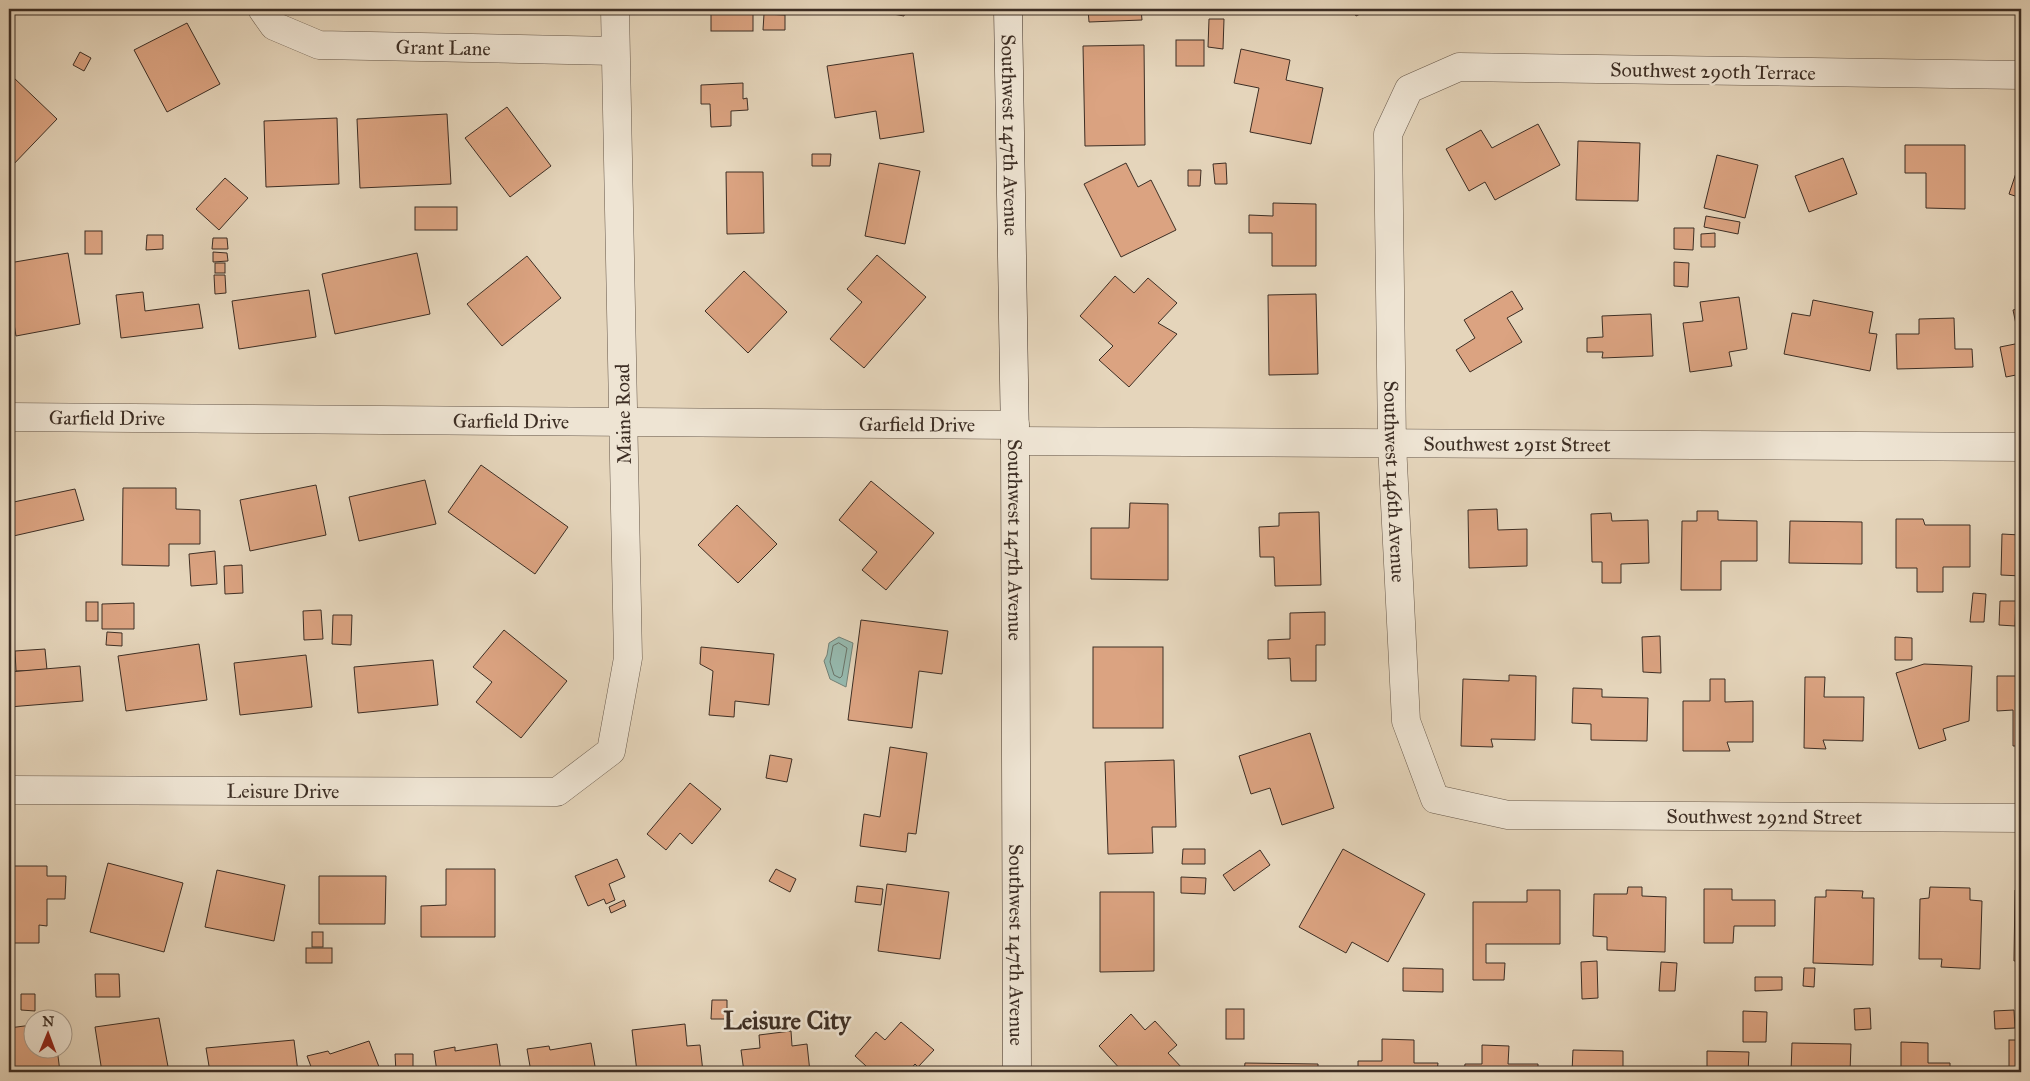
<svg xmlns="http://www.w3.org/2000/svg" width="2030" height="1081" viewBox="0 0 2030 1081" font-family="'IM FELL Great Primer',serif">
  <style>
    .water { fill: #96b9ae; stroke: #728177 }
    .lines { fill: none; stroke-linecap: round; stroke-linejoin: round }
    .shore { stroke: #6a7469; stroke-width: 1 }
    .building { fill: #dba381; stroke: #3d2e24 }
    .street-casing { stroke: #67584a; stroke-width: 29 }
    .secondary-casing { stroke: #3d2e24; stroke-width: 29 }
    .street { stroke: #eee4d3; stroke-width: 28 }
    .secondary { stroke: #eee4d3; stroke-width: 28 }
    .labels { text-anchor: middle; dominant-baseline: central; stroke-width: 5; stroke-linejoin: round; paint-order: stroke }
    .street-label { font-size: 20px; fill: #3d2e24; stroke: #eee4d3 }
    .district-label { font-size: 25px; font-weight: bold; fill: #3d2e24; stroke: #eee4d3 }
  </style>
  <rect width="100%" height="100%" fill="#e5d5bb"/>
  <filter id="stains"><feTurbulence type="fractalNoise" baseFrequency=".004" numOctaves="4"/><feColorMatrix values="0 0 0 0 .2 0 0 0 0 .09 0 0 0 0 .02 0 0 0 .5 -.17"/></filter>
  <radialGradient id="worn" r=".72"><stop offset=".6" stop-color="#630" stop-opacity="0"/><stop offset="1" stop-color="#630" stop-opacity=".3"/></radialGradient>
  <path class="water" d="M 839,637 L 853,643 L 846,687 L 830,679 L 824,661 L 827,655 L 829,643 Z"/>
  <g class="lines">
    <path class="shore" d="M 839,643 L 847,648 L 842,676 L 840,678 L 834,675 L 830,662 L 833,646 Z"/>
  </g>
  <g class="building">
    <rect x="711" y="9" width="42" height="22"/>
    <path d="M 866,9 L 906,9 L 904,16 Z"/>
    <path d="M 1088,9 L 1141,9 L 1142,20 L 1089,22 Z"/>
    <path d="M 1352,9 L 1370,9 L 1356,16 Z"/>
    <path d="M 764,14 L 785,15 L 785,30 L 763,30 Z"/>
    <path d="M 1209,19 L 1224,19 L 1223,49 L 1208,47 Z"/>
    <path d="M 187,23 L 220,84 L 167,112 L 134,50 Z"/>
    <rect x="1176" y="40" width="28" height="26"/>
    <path d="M 1144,45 L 1145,145 L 1085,146 L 1083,46 Z"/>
    <path d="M 1241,49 L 1290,60 L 1286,80 L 1323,88 L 1311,144 L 1250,132 L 1259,88 L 1234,83 Z"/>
    <path d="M 80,52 L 91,58 L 84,71 L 73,65 Z"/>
    <path d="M 913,53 L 924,132 L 880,139 L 876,111 L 835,118 L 827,66 Z"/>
    <path d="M 13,77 L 57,119 L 9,169 L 9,82 Z"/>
    <path d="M 743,83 L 743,99 L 747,98 L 748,110 L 731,111 L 731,126 L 711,127 L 710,104 L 701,104 L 701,85 Z"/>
    <path d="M 507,107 L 551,166 L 510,197 L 465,138 Z"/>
    <path d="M 447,114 L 451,184 L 360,188 L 357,119 Z"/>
    <path d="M 337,118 L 339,184 L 266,187 L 264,121 Z"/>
    <path d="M 1538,124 L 1560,165 L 1495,200 L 1485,182 L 1469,191 L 1446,149 L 1481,130 L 1492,148 Z"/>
    <path d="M 1578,141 L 1640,143 L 1638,201 L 1576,200 Z"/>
    <path d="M 1905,145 L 1965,145 L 1965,209 L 1926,208 L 1926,173 L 1905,173 Z"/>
    <path d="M 812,154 L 831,154 L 830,166 L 812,166 Z"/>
    <path d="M 1717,155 L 1758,165 L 1745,218 L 1704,208 Z"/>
    <path d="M 1843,158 L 1857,194 L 1809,212 L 1795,176 Z"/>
    <path d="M 2021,158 L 2021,198 L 2009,194 Z"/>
    <path d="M 879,163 L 920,171 L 905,244 L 865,236 Z"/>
    <path d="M 1126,163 L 1138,187 L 1151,180 L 1176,230 L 1121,257 L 1084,184 Z"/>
    <path d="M 1226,163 L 1227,184 L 1215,184 L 1213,164 Z"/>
    <path d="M 1188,170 L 1201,170 L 1200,186 L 1188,186 Z"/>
    <path d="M 726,172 L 763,172 L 764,233 L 727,234 Z"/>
    <path d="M 225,178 L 248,198 L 219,230 L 196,209 Z"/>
    <path d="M 1273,203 L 1316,204 L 1316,266 L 1272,266 L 1272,233 L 1249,233 L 1249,215 L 1273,216 Z"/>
    <rect x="415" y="207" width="42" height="23"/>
    <path d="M 1706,216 L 1740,222 L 1738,234 L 1704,227 Z"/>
    <path d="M 1674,228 L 1694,228 L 1693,250 L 1674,249 Z"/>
    <rect x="85" y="231" width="17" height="23"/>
    <path d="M 1715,233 L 1715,247 L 1701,247 L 1701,234 Z"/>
    <path d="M 147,235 L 163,235 L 163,249 L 146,250 Z"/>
    <path d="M 213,238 L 227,238 L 228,249 L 212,249 Z"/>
    <path d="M 213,252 L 227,253 L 228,261 L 213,262 Z"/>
    <path d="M 68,253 L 80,324 L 16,336 L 9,294 L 9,263 Z"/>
    <path d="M 417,253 L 430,314 L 335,334 L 322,274 Z"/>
    <path d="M 877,255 L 926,297 L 864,368 L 830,339 L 862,302 L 847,289 Z"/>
    <path d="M 527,256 L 561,298 L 502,346 L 467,304 Z"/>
    <path d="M 1674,262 L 1689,263 L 1688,287 L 1674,286 Z"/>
    <rect x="215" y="263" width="10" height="10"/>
    <path d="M 744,271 L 787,312 L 748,353 L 705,311 Z"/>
    <path d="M 214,275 L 225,275 L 226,293 L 215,294 Z"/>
    <path d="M 1115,276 L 1134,293 L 1148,278 L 1177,303 L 1158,323 L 1177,334 L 1129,387 L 1099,360 L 1113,346 L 1080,316 Z"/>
    <path d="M 309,290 L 316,337 L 239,349 L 232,301 Z"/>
    <path d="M 1512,291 L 1523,309 L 1507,318 L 1522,342 L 1470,372 L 1456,350 L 1475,338 L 1464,320 Z"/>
    <path d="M 143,292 L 145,311 L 199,304 L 203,328 L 121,338 L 116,295 Z"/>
    <path d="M 1316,294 L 1318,374 L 1269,375 L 1268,295 Z"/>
    <path d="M 1739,297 L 1747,349 L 1729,352 L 1732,366 L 1690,372 L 1683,323 L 1703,321 L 1700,302 Z"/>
    <path d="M 1813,300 L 1873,312 L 1869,333 L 1877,334 L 1870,371 L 1784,354 L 1792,313 L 1810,316 Z"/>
    <path d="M 2021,308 L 2021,374 L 2006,377 L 2000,347 L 2020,343 L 2013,310 Z"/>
    <path d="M 1651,314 L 1653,356 L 1602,358 L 1603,352 L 1587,352 L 1587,338 L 1603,337 L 1602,316 Z"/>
    <path d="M 1954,318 L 1955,349 L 1972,349 L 1973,367 L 1897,369 L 1896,334 L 1919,334 L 1919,319 Z"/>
    <path d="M 481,465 L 568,527 L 535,574 L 448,512 Z"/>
    <path d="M 425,480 L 436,524 L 359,541 L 349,497 Z"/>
    <path d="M 871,481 L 934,533 L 886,590 L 862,570 L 877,552 L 839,520 Z"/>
    <path d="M 316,485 L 326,535 L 250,551 L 240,500 Z"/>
    <path d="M 123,488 L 176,488 L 176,509 L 200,510 L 200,544 L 169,544 L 169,566 L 122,565 Z"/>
    <path d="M 75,489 L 84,520 L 9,537 L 9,503 Z"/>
    <path d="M 1130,503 L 1168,504 L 1168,580 L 1091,579 L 1091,528 L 1129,528 Z"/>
    <path d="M 737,505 L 777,544 L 738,583 L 698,545 Z"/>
    <path d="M 1497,509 L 1498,530 L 1527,529 L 1527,566 L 1469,568 L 1468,510 Z"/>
    <path d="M 1697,511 L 1718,511 L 1718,520 L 1757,521 L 1757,561 L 1721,561 L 1721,590 L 1681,590 L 1682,521 L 1697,521 Z"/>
    <path d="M 1319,512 L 1321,585 L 1275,586 L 1274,557 L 1260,557 L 1259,527 L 1279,526 L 1279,513 Z"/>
    <path d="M 1611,513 L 1612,521 L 1648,520 L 1649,563 L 1621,564 L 1621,583 L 1602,583 L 1602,562 L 1592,562 L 1591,514 Z"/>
    <path d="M 1896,519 L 1923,519 L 1925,525 L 1970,525 L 1970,567 L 1943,567 L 1943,592 L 1917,592 L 1917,568 L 1896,568 Z"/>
    <path d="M 1790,521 L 1862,522 L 1862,564 L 1789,563 Z"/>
    <path d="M 2021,521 L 2021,576 L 2001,575 L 2002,534 L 2020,535 Z"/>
    <path d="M 215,551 L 217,584 L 191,586 L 189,554 Z"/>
    <path d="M 242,565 L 243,593 L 225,594 L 224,566 Z"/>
    <path d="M 1973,593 L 1986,594 L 1984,622 L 1970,622 Z"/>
    <path d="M 2000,601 L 2016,601 L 2015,626 L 1999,625 Z"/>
    <rect x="86" y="602" width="12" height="19"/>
    <path d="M 134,603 L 134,629 L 102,629 L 102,604 Z"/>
    <path d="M 321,610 L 323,639 L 304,640 L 303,611 Z"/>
    <path d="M 1325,612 L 1325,645 L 1316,645 L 1316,681 L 1291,681 L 1290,658 L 1268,659 L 1268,640 L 1290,639 L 1290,613 Z"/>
    <path d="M 333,615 L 352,615 L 351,645 L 332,644 Z"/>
    <path d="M 861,620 L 948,631 L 942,674 L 919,671 L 912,728 L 848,720 Z"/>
    <path d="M 504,630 L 567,681 L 521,738 L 476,702 L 492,682 L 473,667 Z"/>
    <path d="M 107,632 L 122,633 L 122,646 L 106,645 Z"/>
    <path d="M 1660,636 L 1661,673 L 1643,672 L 1642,637 Z"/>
    <path d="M 1895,637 L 1912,638 L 1912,660 L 1895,660 Z"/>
    <path d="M 199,644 L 207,700 L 126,711 L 118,656 Z"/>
    <path d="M 701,647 L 774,654 L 769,705 L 735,701 L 734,717 L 709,715 L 713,671 L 700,664 Z"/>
    <rect x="1093" y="647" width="70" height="81"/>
    <path d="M 45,649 L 47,670 L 16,671 L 15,651 Z"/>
    <path d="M 306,655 L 312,707 L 240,715 L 234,663 Z"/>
    <path d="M 433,660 L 438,705 L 358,713 L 354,667 Z"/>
    <path d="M 1924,664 L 1972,666 L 1969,721 L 1943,729 L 1946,740 L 1919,749 L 1896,673 Z"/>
    <path d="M 80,666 L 83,701 L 9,707 L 9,672 Z"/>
    <path d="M 1509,675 L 1536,676 L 1535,740 L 1491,739 L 1493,747 L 1461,746 L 1463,679 L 1509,681 Z"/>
    <path d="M 1997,676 L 2021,676 L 2021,746 L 2013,746 L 2013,710 L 1997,711 Z"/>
    <path d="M 1805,677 L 1825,677 L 1824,697 L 1864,697 L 1863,741 L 1823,740 L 1826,749 L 1804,748 Z"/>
    <path d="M 1710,679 L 1725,679 L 1725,702 L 1753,701 L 1753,742 L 1727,742 L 1730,751 L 1683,751 L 1683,701 L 1710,701 Z"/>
    <path d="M 1573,688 L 1602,689 L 1602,697 L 1648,698 L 1647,741 L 1591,740 L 1591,724 L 1572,723 Z"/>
    <path d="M 1310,733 L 1334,808 L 1282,825 L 1270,788 L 1251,794 L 1239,756 Z"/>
    <path d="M 890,747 L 927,753 L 916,834 L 908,833 L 906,852 L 860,846 L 864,814 L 880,817 Z"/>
    <path d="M 770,755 L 792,759 L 787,782 L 766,778 Z"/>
    <path d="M 1174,760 L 1176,827 L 1152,827 L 1153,853 L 1108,854 L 1105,762 Z"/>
    <path d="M 690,783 L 721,809 L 692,844 L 680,833 L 666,850 L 647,834 Z"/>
    <path d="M 1183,849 L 1205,849 L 1205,864 L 1182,864 Z"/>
    <path d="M 1343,849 L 1425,894 L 1388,962 L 1352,942 L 1346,953 L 1299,927 Z"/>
    <path d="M 1260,850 L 1270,865 L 1234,891 L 1223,875 Z"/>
    <path d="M 617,859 L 625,877 L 609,884 L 615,900 L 606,904 L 604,899 L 588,906 L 575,876 Z"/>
    <path d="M 108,863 L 183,883 L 164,952 L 90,932 Z"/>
    <path d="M 12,866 L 47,866 L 47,876 L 66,876 L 65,899 L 47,899 L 47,926 L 39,925 L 39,943 L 11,943 Z"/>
    <path d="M 446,869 L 495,869 L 495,937 L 421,937 L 421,906 L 446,905 Z"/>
    <path d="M 776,869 L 796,879 L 790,892 L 769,881 Z"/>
    <path d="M 217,870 L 285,885 L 274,941 L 205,927 Z"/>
    <path d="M 319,876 L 386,876 L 385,924 L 319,924 Z"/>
    <path d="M 1181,877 L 1206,878 L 1205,894 L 1181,893 Z"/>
    <path d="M 887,884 L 949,892 L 940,959 L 878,951 Z"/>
    <path d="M 857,886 L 883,889 L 881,905 L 855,902 Z"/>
    <path d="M 1628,887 L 1642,887 L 1642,896 L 1666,897 L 1665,952 L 1607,950 L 1607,937 L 1593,936 L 1594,894 L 1627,894 Z"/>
    <path d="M 1930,887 L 1970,888 L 1970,900 L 1982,901 L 1980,969 L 1941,967 L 1942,959 L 1919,959 L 1920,899 L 1929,898 Z"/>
    <path d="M 1704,889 L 1732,889 L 1732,900 L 1775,900 L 1775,926 L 1734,926 L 1733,943 L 1704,943 Z"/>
    <path d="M 1527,890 L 1560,890 L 1560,944 L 1486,944 L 1486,963 L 1505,963 L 1504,980 L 1473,980 L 1473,902 L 1527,902 Z"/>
    <path d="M 1826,890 L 1863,891 L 1862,898 L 1874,898 L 1873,965 L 1813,963 L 1815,897 L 1826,897 Z"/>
    <path d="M 2015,890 L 2021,890 L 2021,961 L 2014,961 Z"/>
    <path d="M 1100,892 L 1154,892 L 1154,971 L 1100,972 Z"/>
    <path d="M 624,900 L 626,906 L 611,913 L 609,907 Z"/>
    <rect x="312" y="932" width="11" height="15"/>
    <rect x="306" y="948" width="26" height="15"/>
    <path d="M 1597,961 L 1598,998 L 1582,999 L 1581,962 Z"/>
    <path d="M 1661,962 L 1677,963 L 1675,991 L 1659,991 Z"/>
    <path d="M 1403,968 L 1443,969 L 1443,992 L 1403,991 Z"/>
    <path d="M 1804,968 L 1815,968 L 1814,987 L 1803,986 Z"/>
    <path d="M 95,974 L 119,974 L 120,997 L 96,997 Z"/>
    <path d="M 1755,977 L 1782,977 L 1782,990 L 1755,991 Z"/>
    <path d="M 21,994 L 35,994 L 35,1011 L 21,1010 Z"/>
    <path d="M 712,1000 L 727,1000 L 727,1019 L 711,1019 Z"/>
    <path d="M 1870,1008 L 1871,1029 L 1855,1030 L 1854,1009 Z"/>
    <rect x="1226" y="1009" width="18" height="30"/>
    <path d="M 2014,1010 L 2015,1028 L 1995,1029 L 1994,1011 Z"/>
    <path d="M 1743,1011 L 1767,1012 L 1766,1042 L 1743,1042 Z"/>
    <path d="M 1131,1014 L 1145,1030 L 1155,1021 L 1177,1045 L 1168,1053 L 1183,1069 L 1179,1072 L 1123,1072 L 1099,1046 Z"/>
    <path d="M 159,1018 L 169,1072 L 102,1072 L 95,1027 Z"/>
    <path d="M 901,1022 L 934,1050 L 918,1067 L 915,1064 L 908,1072 L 861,1072 L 866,1066 L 855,1056 L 876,1032 L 885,1040 Z"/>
    <path d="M 685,1024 L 687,1046 L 700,1045 L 703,1072 L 637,1072 L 632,1030 Z"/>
    <path d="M 32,1025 L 32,1048 L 57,1048 L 60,1072 L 9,1072 L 9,1042 L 11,1041 L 9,1028 Z"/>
    <path d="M 791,1031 L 792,1046 L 807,1044 L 810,1072 L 744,1072 L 741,1050 L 760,1048 L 759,1035 Z"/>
    <path d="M 1382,1039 L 1414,1040 L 1414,1063 L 1438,1063 L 1437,1072 L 1358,1072 L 1358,1061 L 1382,1061 Z"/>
    <path d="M 294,1040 L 298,1072 L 210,1072 L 206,1048 Z"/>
    <rect x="2009" y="1040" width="12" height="32"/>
    <path d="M 369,1041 L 381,1072 L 313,1072 L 307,1056 L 328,1051 L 330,1054 Z"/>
    <path d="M 1901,1042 L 1928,1043 L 1928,1063 L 1950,1063 L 1950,1072 L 1901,1072 Z"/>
    <path d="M 591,1043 L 596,1072 L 531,1072 L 527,1049 L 549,1046 L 550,1050 Z"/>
    <path d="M 1792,1043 L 1851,1044 L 1850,1072 L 1791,1072 Z"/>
    <path d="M 497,1044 L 501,1072 L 437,1072 L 434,1051 L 455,1047 L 455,1051 Z"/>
    <path d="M 1482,1045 L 1509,1046 L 1508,1064 L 1538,1064 L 1538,1072 L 1464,1072 L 1465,1064 L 1482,1064 Z"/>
    <path d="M 1573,1050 L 1623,1051 L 1623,1068 L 1644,1068 L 1644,1072 L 1572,1072 Z"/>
    <path d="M 1707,1051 L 1749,1052 L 1748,1072 L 1707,1072 Z"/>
    <path d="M 395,1054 L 413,1054 L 413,1072 L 396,1072 Z"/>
    <path d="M 1245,1063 L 1318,1064 L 1318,1072 L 1244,1072 Z"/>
  </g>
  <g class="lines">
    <g class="street-casing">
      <g id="street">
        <path id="s1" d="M 262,9 L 274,26 L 319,45 L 615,51"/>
        <path id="s2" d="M 2021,75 L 1459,67 L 1409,89 L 1388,134 L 1392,444 L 1406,721 L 1435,799 L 1508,815 L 2021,818"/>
        <path id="s3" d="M 9,417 L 1015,425"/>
        <path id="s4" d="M 1015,441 L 2021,447"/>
        <path id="s5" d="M 9,790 L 557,792 L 611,751 L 628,658 L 615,9"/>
      </g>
    </g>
    <g class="secondary-casing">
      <g id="secondary">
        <path id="s6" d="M 1008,9 L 1015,441 L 1017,1072"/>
      </g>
    </g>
    <use href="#street" class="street"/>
    <use href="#secondary" class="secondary"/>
  </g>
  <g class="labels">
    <g class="street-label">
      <text stroke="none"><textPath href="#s1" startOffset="194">Grant Lane</textPath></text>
      <text transform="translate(1713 71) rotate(1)">Southwest 290th Terrace</text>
      <text stroke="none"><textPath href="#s6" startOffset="126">Southwest 147th Avenue</textPath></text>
      <text transform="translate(623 414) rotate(-91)">Maine Road</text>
      <text stroke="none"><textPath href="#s3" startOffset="98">Garfield Drive</textPath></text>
      <text stroke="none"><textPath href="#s3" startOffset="502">Garfield Drive</textPath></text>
      <text stroke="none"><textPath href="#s3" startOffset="908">Garfield Drive</textPath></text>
      <text stroke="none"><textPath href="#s4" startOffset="502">Southwest 291st Street</textPath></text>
      <text stroke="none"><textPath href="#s2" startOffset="1014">Southwest 146th Avenue</textPath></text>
      <text stroke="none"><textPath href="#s6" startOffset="531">Southwest 147th Avenue</textPath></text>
      <text stroke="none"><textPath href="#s5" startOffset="274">Leisure Drive</textPath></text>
      <text stroke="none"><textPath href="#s2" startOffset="1668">Southwest 292nd Street</textPath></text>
      <text stroke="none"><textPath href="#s6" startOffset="936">Southwest 147th Avenue</textPath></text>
    </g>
    <g class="district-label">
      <text x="787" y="1020">Leisure City</text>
    </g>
  </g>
  <rect width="2030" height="1081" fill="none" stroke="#e5d5bb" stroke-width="30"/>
  <rect x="10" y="10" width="2010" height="1061" fill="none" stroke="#3d2e24" stroke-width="2.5"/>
  <rect x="15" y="15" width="2000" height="1051" fill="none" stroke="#3d2e24"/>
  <g transform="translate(48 1034) rotate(1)"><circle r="24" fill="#eee4d3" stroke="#a79b8d"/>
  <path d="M0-4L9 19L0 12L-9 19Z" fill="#8f2418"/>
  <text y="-8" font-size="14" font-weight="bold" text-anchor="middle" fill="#3d2e24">N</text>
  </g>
  <rect width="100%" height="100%" filter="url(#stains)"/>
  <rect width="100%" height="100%" fill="url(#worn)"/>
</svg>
